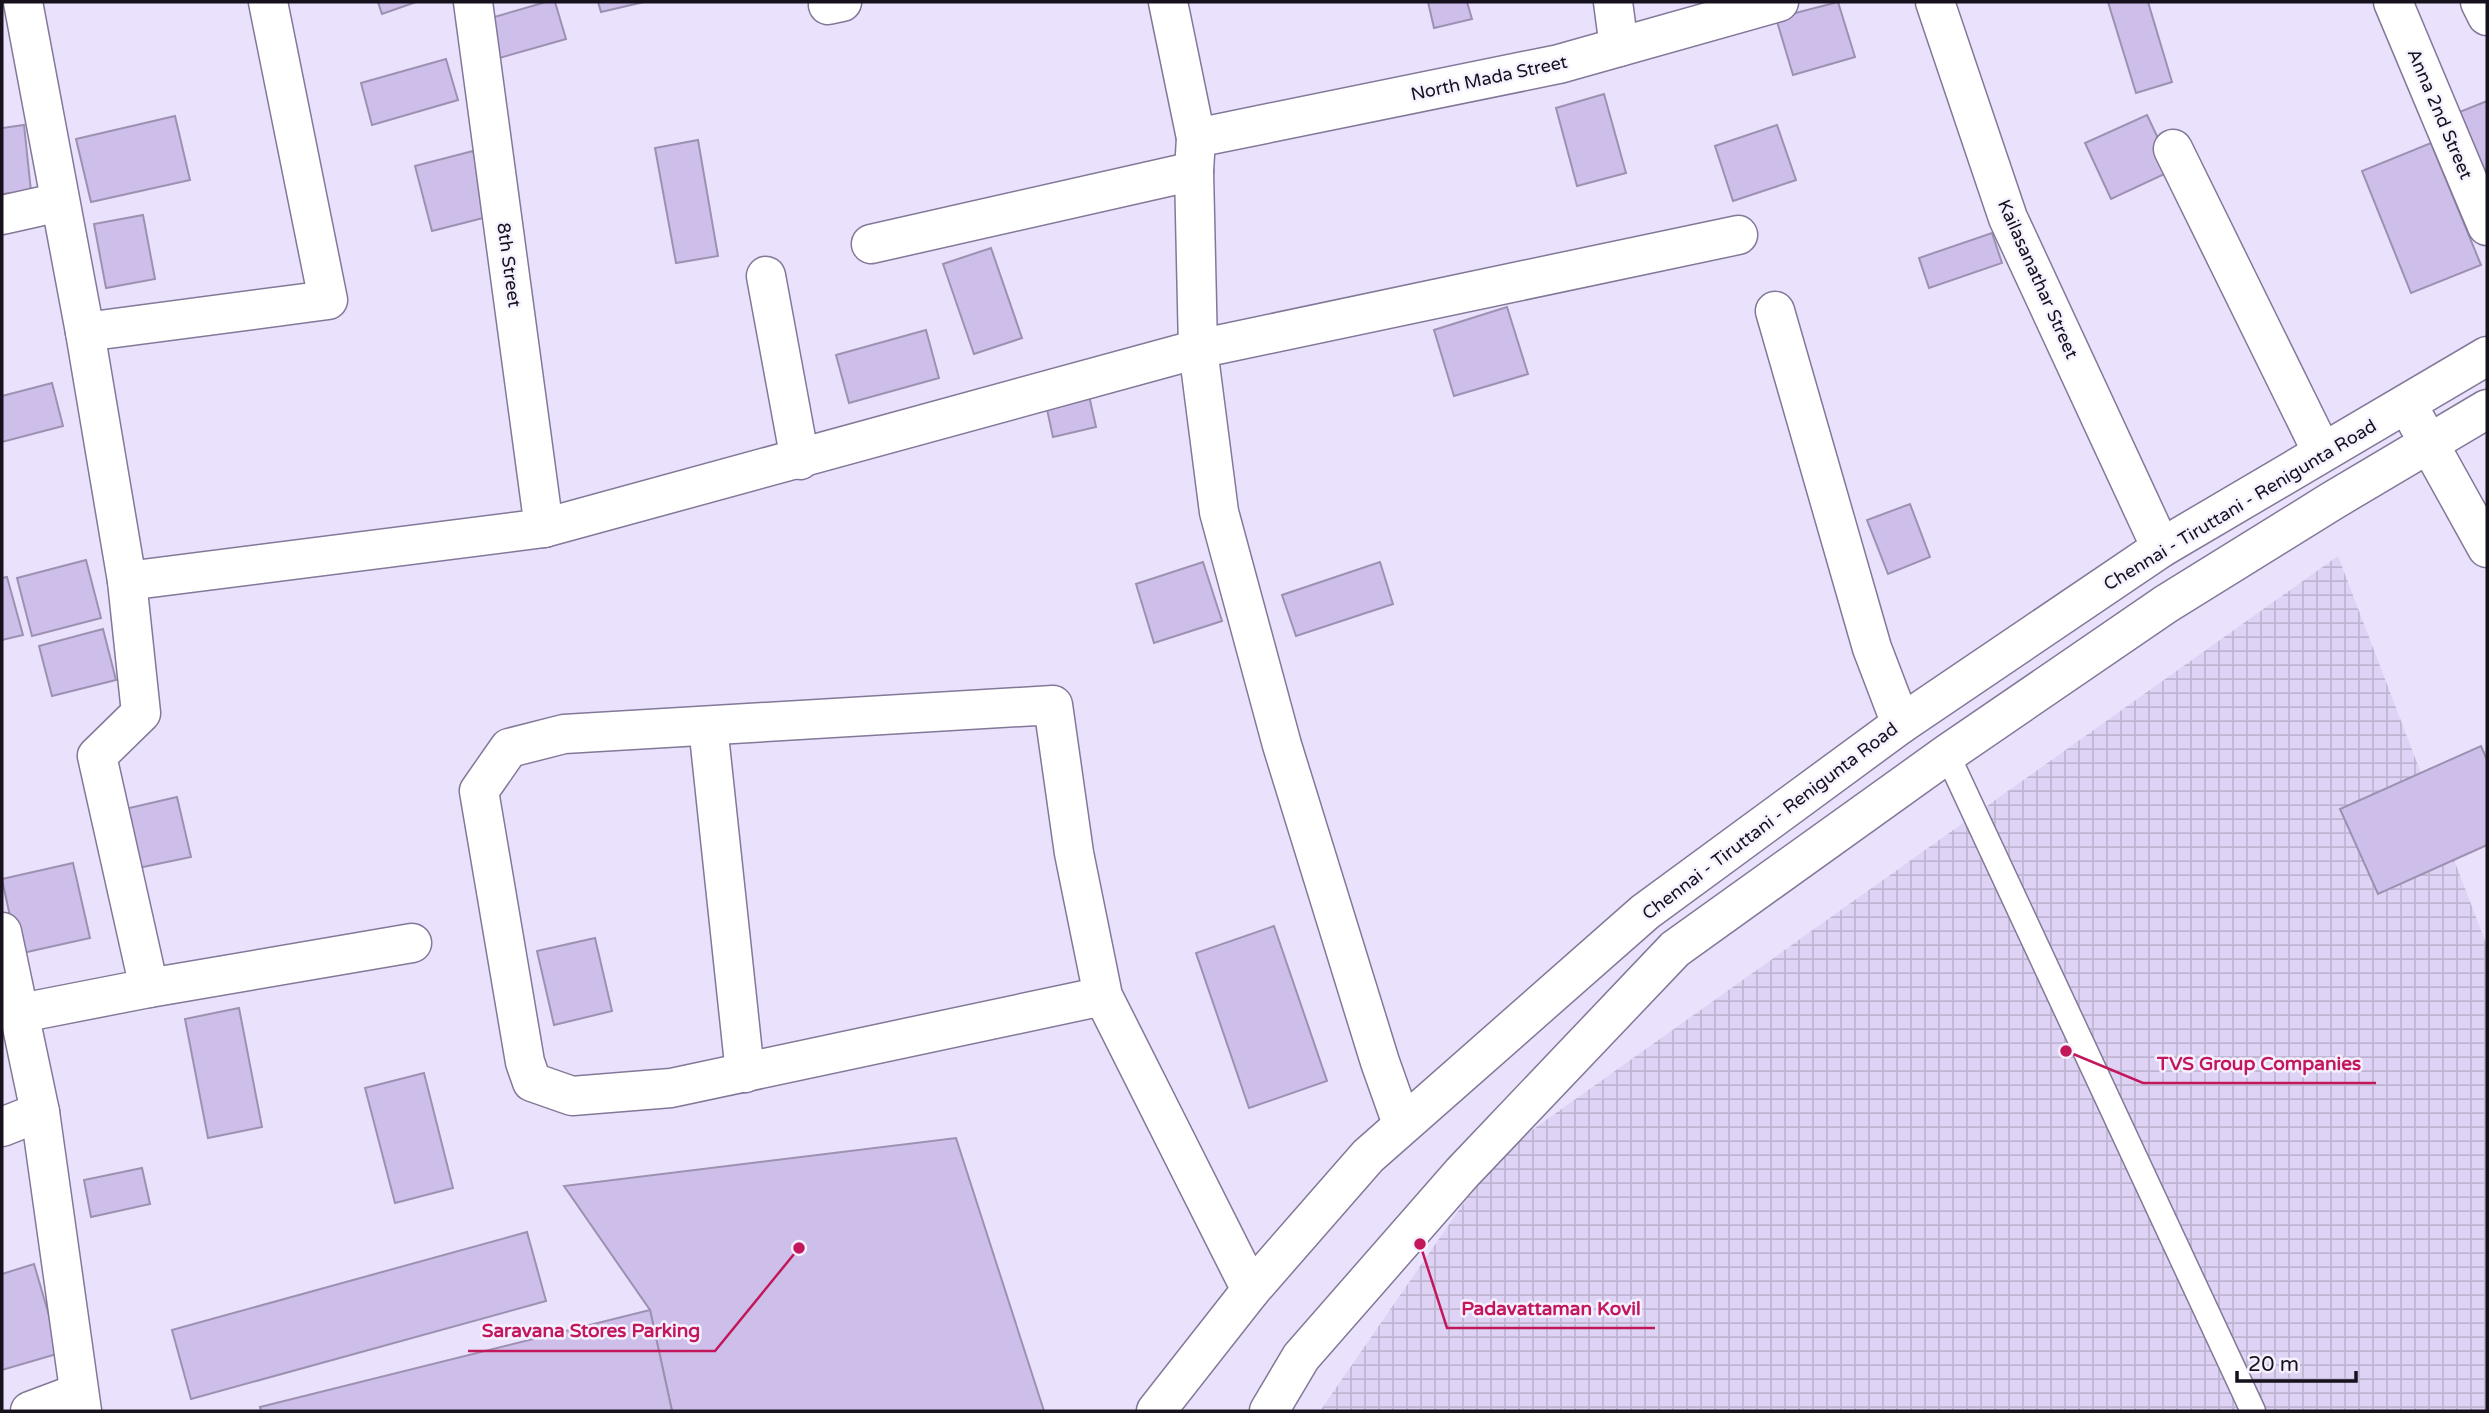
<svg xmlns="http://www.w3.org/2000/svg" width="2489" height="1413" viewBox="0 0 2489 1413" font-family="'Varela Round',sans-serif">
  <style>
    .industrial { fill: url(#industrial-grid) }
    .building { fill: #cebfea; stroke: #9d91b2; stroke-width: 2 }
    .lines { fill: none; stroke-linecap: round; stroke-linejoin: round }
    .lane-casing { stroke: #837898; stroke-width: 27 }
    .street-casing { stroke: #837898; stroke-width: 41 }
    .secondary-casing { stroke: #837898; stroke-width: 41 }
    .primary-casing { stroke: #837898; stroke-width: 41 }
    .lane { stroke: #fff; stroke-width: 24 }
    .street { stroke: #fff; stroke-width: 38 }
    .secondary { stroke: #fff; stroke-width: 38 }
    .primary { stroke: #fff; stroke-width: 38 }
    .labels { text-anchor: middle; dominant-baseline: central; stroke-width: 5; stroke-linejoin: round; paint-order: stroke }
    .street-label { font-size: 18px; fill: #16111d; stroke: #f6f1ff }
    .leader { fill: none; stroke: #c2185b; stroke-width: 2.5 }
    .callout-dot { fill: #c2185b; stroke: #f6f1ff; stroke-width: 2.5 }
    .callout-label { font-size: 19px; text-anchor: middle; font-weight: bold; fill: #c2185b; stroke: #f6f1ff; stroke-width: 5; stroke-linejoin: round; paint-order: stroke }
  </style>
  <defs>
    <pattern id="industrial-grid" width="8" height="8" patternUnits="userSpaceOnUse" patternTransform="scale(1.75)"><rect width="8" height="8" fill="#dfd3f5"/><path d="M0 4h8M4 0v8" fill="none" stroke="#bfb4d2"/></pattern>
  </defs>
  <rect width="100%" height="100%" fill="#eae1fd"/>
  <path class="industrial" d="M 2338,556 L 2487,946 L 2487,1411 L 1320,1411 L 1497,1155 Z"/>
  <g class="building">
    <path d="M 378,2 L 416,2 L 382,14 Z"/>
    <path d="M 546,2 L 555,2 L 566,39 L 489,61 L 477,22 Z"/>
    <path d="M 598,2 L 644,2 L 601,12 Z"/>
    <path d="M 1428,2 L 1467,2 L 1472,19 L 1434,28 Z"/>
    <path d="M 1838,2 L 1855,57 L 1793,75 L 1776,18 Z"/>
    <path d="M 2108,2 L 2148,2 L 2172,82 L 2136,93 Z"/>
    <path d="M 446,59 L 458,100 L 372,125 L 361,83 Z"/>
    <path d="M 1604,94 L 1626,173 L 1577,186 L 1556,108 Z"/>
    <path d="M 2487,101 L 2487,169 L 2483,171 L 2457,113 Z"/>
    <path d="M 2147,115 L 2173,170 L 2111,199 L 2085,143 Z"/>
    <path d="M 175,116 L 190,180 L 91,202 L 76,139 Z"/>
    <path d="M 24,125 L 31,191 L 2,194 L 2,128 Z"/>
    <path d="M 1777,125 L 1796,180 L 1733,201 L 1715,146 Z"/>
    <path d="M 698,140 L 718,256 L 676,263 L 655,148 Z"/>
    <path d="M 2431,143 L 2481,265 L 2411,293 L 2362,171 Z"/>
    <path d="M 473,151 L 491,216 L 432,231 L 415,166 Z"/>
    <path d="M 143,215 L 155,279 L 106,288 L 94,224 Z"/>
    <path d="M 1992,233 L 2002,263 L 1929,288 L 1919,258 Z"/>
    <path d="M 991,248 L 1022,338 L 974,354 L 943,264 Z"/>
    <path d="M 1507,307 L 1528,374 L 1454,396 L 1434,330 Z"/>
    <path d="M 926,330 L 939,378 L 849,403 L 836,355 Z"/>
    <path d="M 52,383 L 63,426 L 2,442 L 2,396 Z"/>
    <path d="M 1088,391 L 1096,427 L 1053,437 L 1045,400 Z"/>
    <path d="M 1910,504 L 1930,557 L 1888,574 L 1867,520 Z"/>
    <path d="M 86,560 L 101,618 L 32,636 L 17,578 Z"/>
    <path d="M 1203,562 L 1222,621 L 1154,643 L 1136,584 Z"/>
    <path d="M 1380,562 L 1393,604 L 1296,636 L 1282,595 Z"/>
    <path d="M 7,577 L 23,635 L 2,640 L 2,578 Z"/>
    <path d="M 103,629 L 116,680 L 52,696 L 39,646 Z"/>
    <path d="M 2481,746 L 2487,760 L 2487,845 L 2378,894 L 2340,809 Z"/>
    <path d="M 177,797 L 191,857 L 138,868 L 125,809 Z"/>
    <path d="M 73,863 L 90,938 L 18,954 L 2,879 Z"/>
    <path d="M 1274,926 L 1327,1081 L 1249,1108 L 1196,953 Z"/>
    <path d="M 595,938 L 612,1011 L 554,1025 L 537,951 Z"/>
    <path d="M 239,1008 L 262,1127 L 208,1138 L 185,1019 Z"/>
    <path d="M 424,1073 L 453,1188 L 395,1203 L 365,1088 Z"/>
    <path d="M 956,1138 L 1044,1411 L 672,1411 L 650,1310 L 564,1186 Z"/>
    <path d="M 142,1168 L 150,1204 L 91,1217 L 84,1180 Z"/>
    <path d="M 527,1232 L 546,1301 L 191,1399 L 172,1330 Z"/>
    <path d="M 34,1264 L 60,1353 L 2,1370 L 2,1274 Z"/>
    <path d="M 650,1310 L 672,1411 L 261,1411 L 260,1407 Z"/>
  </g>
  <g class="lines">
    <g class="lane-casing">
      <path id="lane" d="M 1947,754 L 2253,1411"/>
    </g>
    <g class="street-casing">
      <g id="street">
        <path d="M 473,2 L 544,528"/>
        <path d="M 1168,2 L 1196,138 L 1194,171 L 1198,349 L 1219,512 L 1282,745 L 1380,1062 L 1402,1124"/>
        <path d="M 1613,2 L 1619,47"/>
        <path d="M 1935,2 L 2008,218 L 2161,548"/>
        <path d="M 2393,2 L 2487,226"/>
        <path d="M 2480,2 L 2487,16"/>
        <path d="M 828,5 L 842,2"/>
        <path d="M 1196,138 L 1559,64 L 1779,2"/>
        <path d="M 2173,149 L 2322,452"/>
        <path d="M 2,215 L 60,202"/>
        <path d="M 871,244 L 1194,171"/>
        <path d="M 766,276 L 800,460"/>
        <path d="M 1775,311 L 1872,648 L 1901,724"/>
        <path d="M 85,332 L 328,300 L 268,2"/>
        <path d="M 127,581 L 544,528 L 1198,349 L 1738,235"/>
        <path d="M 708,726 L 745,1073"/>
        <path d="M 2,932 L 40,1112 L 82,1411"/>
        <path d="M 149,988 L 412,943"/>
        <path d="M 1103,996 L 671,1088 L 572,1096 L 532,1082 L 525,1062 L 479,791 L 509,748 L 564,734 L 1053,705 L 1074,853 L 1103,996 L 1251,1290"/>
        <path d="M 21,1013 L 149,988 L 97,756 L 141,713 L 127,581 L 85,332 L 23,2"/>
        <path d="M 2,1127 L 40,1112"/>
        <path d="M 30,1411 L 78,1393"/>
      </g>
    </g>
    <g class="secondary-casing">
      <path id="secondary" d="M 2407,404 L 2487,548"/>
    </g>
    <g class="primary-casing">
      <g id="primary">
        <path d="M 1156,1411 L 1251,1290 L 1368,1156 L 1645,912 L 1901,724 L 2161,548 L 2487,356"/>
        <path d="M 1269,1411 L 1301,1357 L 1462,1173 L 1675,949 L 1947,754 L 2166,604 L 2332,501 L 2487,409"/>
      </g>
    </g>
    <use href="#lane" class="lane"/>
    <use href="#street" class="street"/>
    <use href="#secondary" class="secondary"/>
    <use href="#primary" class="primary"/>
  </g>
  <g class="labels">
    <g class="street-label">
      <text transform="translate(1489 78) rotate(-12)">North Mada Street</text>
      <text transform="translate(2440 114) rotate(67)">Anna 2nd Street</text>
      <text transform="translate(509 265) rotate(82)">8th Street</text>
      <text transform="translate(2038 279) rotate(66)">Kailasanathar Street</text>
      <text transform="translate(2240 505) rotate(-31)">Chennai - Tiruttani - Renigunta Road</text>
      <text transform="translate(1770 821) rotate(-37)">Chennai - Tiruttani - Renigunta Road</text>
    </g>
  </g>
  <path class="leader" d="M2066 1051L2143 1083H2376M1420 1244L1447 1328H1655M799 1248L715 1351H468"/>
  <g class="callout-dot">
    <circle cx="2066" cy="1051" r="7"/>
    <circle cx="1420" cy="1244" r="7"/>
    <circle cx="799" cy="1248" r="7"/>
  </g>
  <g class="callout-label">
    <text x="2259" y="1070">TVS Group Companies</text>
    <text x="1551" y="1315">Padavattaman Kovil</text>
    <text x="591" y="1337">Saravana Stores Parking</text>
  </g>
  <rect width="2489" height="1413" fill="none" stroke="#16111d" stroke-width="7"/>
  <path d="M2237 1371v10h119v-10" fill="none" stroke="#16111d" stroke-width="3.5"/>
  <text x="2248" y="1371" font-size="21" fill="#16111d" stroke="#f6f1ff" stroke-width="5" paint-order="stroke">20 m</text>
</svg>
